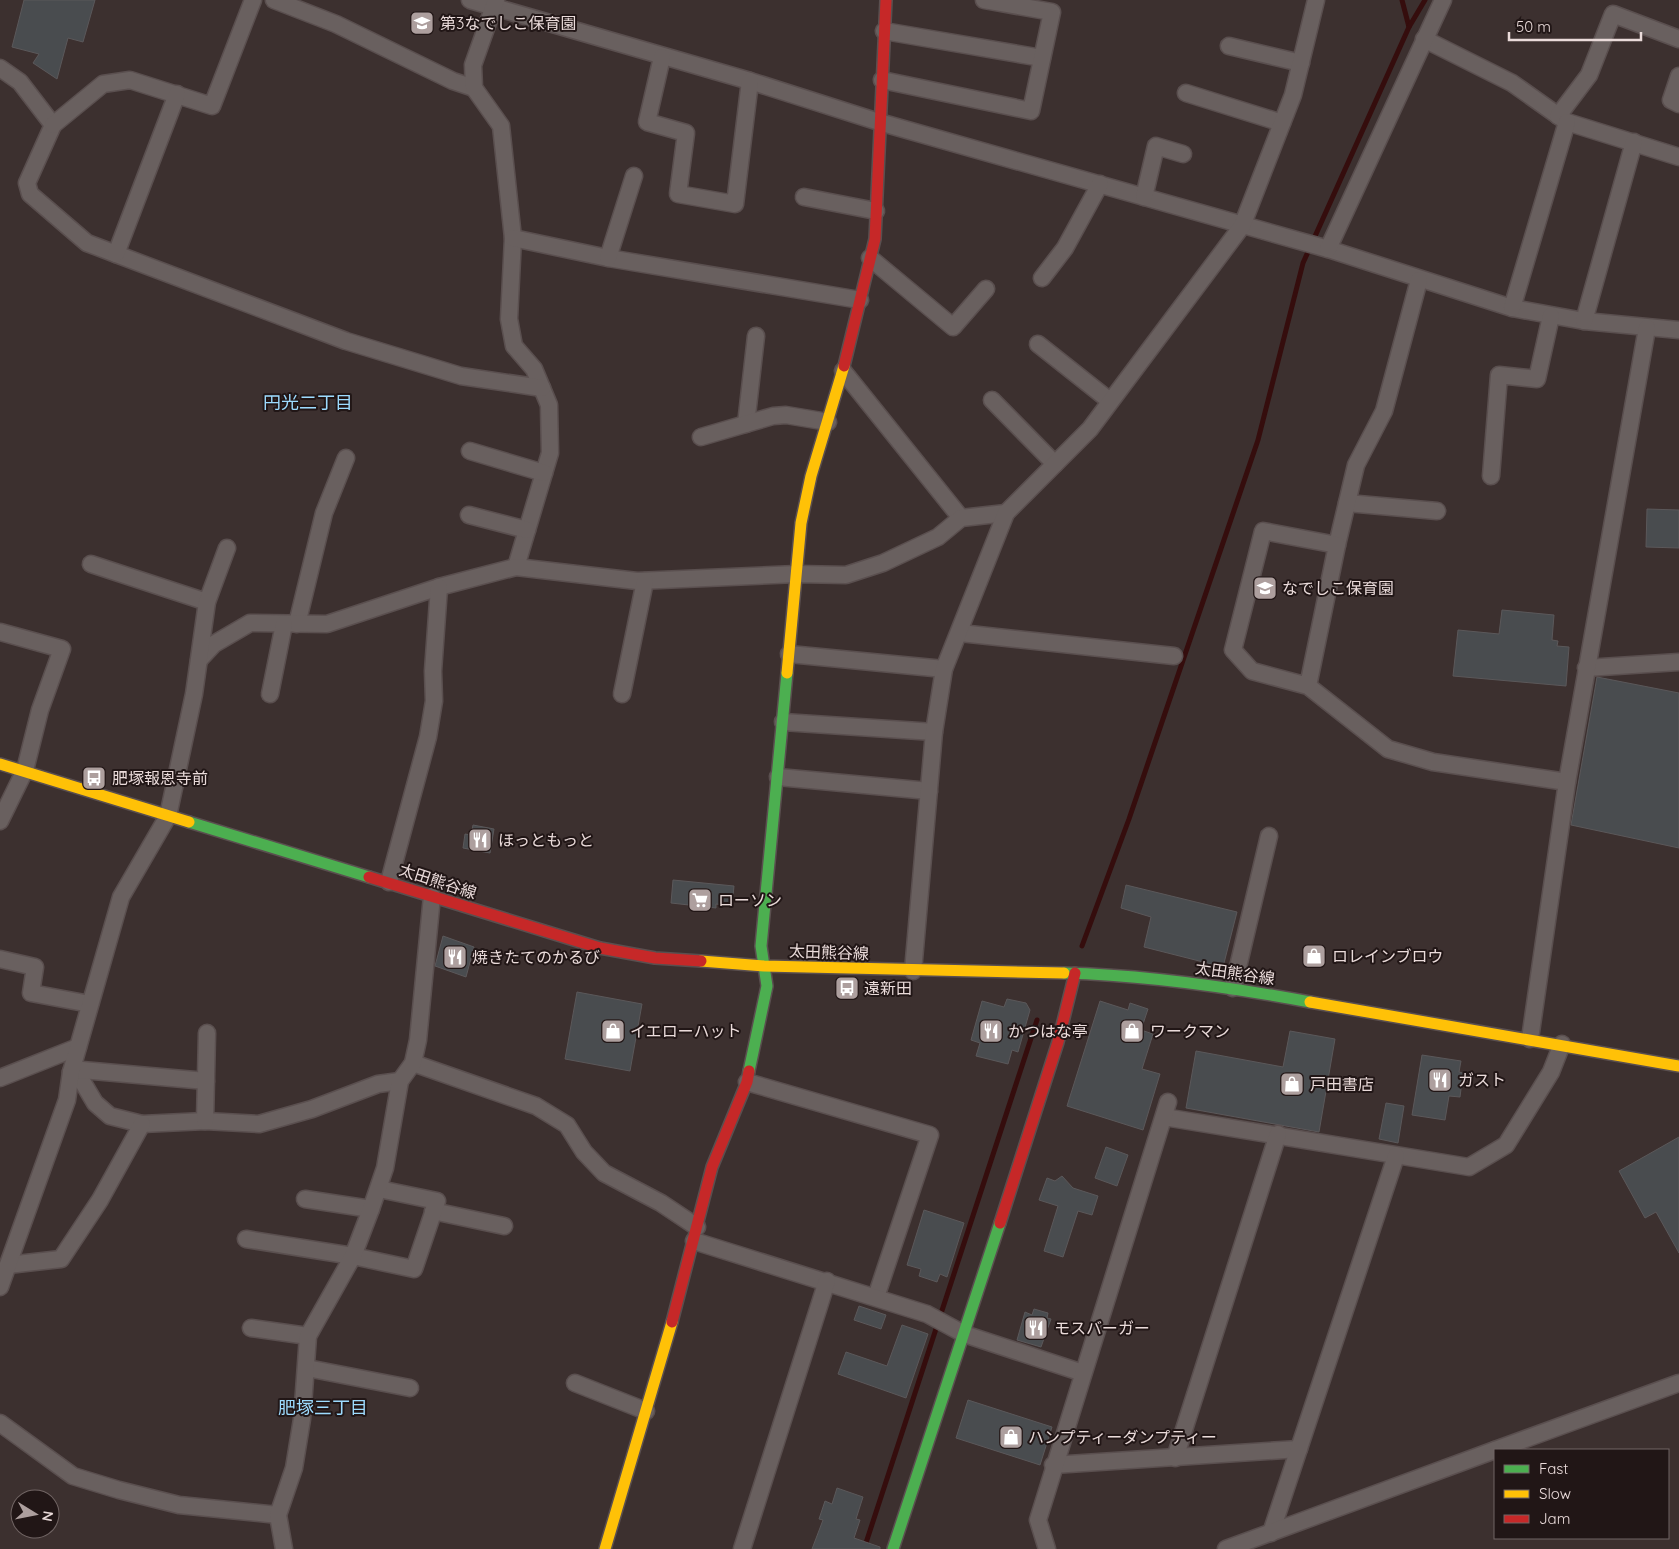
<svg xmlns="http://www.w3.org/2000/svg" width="1679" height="1549" viewBox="0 0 1679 1549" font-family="Quicksand,'Noto Sans JP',sans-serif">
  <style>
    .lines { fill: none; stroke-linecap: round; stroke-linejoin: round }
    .stream { stroke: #350d0d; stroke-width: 5 }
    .building { fill: #494c4f; stroke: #5b585a }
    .street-casing { stroke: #5a4f4f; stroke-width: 19 }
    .fast-casing { stroke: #5a4f4f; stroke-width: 14 }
    .slow-casing { stroke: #5a4f4f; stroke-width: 14 }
    .jam-casing { stroke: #5a4f4f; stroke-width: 14 }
    .street { stroke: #69605f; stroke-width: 16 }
    .fast { stroke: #4caf50; stroke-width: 11 }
    .slow { stroke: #ffc107; stroke-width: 11 }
    .jam { stroke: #c62828; stroke-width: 11 }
    .labels { text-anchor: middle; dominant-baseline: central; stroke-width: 4; stroke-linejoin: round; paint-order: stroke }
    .poi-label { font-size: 16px; fill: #eadbda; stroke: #211616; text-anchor: start }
    .street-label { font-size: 16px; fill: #eadbda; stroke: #211616 }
    .neighbourhood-label { font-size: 18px; fill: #9ddbfe; stroke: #211616 }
  </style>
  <rect width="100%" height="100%" fill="#3c302f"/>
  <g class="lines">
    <g class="stream">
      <path d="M 1402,0 L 1409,27"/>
      <path d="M 1082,946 L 1129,819 L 1258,440 L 1303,263 L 1409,27 L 1425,0"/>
      <path d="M 864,1549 L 1037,1020"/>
    </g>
  </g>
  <g class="building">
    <path d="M 24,0 L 95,0 L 83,42 L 68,38 L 57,79 L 33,63 L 39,54 L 12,47 Z"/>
    <path d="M 1647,509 L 1679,510 L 1679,548 L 1646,547 Z"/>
    <path d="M 1502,610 L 1554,615 L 1552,640 L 1558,641 L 1557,646 L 1569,647 L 1566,686 L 1453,676 L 1458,630 L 1499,634 Z"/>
    <path d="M 1597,677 L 1679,693 L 1679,848 L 1571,825 Z"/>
    <path d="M 473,825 L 494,829 L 490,853 L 463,848 L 465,834 L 471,835 Z"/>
    <path d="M 673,880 L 734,886 L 732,906 L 716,904 L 716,908 L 671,903 Z"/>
    <path d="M 1126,885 L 1237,912 L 1223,967 L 1144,947 L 1151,917 L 1121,908 Z"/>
    <path d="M 443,936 L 474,947 L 466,977 L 435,966 Z"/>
    <path d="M 577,992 L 642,1004 L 630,1071 L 565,1059 Z"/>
    <path d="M 1007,999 L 1026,1003 L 1030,1010 L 1018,1052 L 1012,1050 L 1008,1064 L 976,1056 L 980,1043 L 971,1040 L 982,1001 L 1004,1007 Z"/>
    <path d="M 1100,1001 L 1128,1010 L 1130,1003 L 1148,1009 L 1141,1030 L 1153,1034 L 1142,1069 L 1160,1074 L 1143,1130 L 1067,1106 Z"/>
    <path d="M 1290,1031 L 1335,1039 L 1319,1132 L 1186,1108 L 1196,1051 L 1283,1067 Z"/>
    <path d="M 1422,1055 L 1461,1061 L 1459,1072 L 1463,1073 L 1460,1097 L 1449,1096 L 1445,1120 L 1412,1115 Z"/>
    <path d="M 1386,1103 L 1404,1106 L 1398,1143 L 1379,1139 Z"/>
    <path d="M 1679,1137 L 1679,1253 L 1656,1212 L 1645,1218 L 1619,1171 Z"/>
    <path d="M 1106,1147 L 1128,1155 L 1117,1186 L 1095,1178 Z"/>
    <path d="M 1062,1176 L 1073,1188 L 1098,1196 L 1092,1215 L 1078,1211 L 1063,1257 L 1044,1251 L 1058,1206 L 1039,1200 L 1047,1178 L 1055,1181 Z"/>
    <path d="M 924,1210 L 964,1223 L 947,1277 L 940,1274 L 937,1282 L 919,1276 L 921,1269 L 907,1265 Z"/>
    <path d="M 859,1306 L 886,1315 L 881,1329 L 854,1320 Z"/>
    <path d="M 1034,1309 L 1048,1313 L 1047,1318 L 1051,1319 L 1041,1347 L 1017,1340 L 1025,1312 L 1032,1315 Z"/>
    <path d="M 902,1325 L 928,1334 L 906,1398 L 838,1374 L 846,1352 L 887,1366 Z"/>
    <path d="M 968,1400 L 1052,1427 L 1040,1465 L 956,1438 Z"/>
    <path d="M 837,1488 L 863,1497 L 856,1519 L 860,1520 L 854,1538 L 880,1547 L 880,1549 L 812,1549 L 823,1520 L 819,1519 L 825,1501 L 832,1504 Z"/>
  </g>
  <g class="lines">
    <g class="street-casing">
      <g id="street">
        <path d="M 274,0 L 336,24 L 453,81 L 474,88"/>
        <path d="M 470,0 L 750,81 L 879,122 L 1328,249 L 1512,308 L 1584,321 L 1679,330"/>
        <path d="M 496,0 L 473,65 L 474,88 L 501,126 L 513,238 L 509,319 L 514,346 L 534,369 L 549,405 L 550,453 L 516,567"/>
        <path d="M 884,31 L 1042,58"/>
        <path d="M 1424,39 L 1512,83 L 1567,122 L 1679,157"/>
        <path d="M 1229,46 L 1301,63"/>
        <path d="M 662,57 L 647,122 L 686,133 L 678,194 L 735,204 L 750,81"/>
        <path d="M 0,68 L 20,82 L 53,125 L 27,183 L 30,194 L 87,243 L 116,254 L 346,341 L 461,376 L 542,388"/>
        <path d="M 1679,76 L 1671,100 L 1679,104"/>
        <path d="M 882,80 L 1031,111 L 1052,12 L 984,0"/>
        <path d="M 1186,93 L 1282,123"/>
        <path d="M 1558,116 L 1589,75 L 1613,14 L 1679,39"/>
        <path d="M 53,125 L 103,84 L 130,80 L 212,106 L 253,0"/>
        <path d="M 804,197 L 876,211"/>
        <path d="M 1144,197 L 1156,146 L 1183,154"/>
        <path d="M 513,238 L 608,258 L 860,300"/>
        <path d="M 1328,249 L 1443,0"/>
        <path d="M 116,254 L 177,94"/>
        <path d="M 608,258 L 634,176"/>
        <path d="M 870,258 L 953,327 L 986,289"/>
        <path d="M 1042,278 L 1065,248 L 1100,184"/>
        <path d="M 1512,308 L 1567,122"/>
        <path d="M 1584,321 L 1634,142"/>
        <path d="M 1038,344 L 1110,401"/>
        <path d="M 843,371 L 961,518"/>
        <path d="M 992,400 L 1055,464"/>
        <path d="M 746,424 L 756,336"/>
        <path d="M 701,437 L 773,416 L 786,415 L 828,422"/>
        <path d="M 470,451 L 544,473"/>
        <path d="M 1491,476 L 1499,375 L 1537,379 L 1551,316"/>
        <path d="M 1347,503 L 1437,511"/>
        <path d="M 469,515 L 527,530"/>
        <path d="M 1337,545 L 1356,465 L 1384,411 L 1419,280"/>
        <path d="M 91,564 L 207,602"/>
        <path d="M 297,624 L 324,513 L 346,458"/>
        <path d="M 0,632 L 62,649 L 40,710 L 25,770 L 0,821"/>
        <path d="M 960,633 L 1174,656"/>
        <path d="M 789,654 L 944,669"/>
        <path d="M 199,660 L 214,644 L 250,623 L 327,624 L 439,587 L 516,567 L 637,581 L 797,574 L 846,575 L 883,563 L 938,537 L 961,518 L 1006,513"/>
        <path d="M 1586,668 L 1679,662"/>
        <path d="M 1308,686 L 1337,545 L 1263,531 L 1233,650 L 1252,671 L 1308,686 L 1388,749 L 1433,762 L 1567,782"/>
        <path d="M 270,694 L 284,624"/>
        <path d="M 622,694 L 645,581"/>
        <path d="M 783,722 L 934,732"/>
        <path d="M 778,777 L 929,791"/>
        <path d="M 389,882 L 428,737 L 434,701 L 433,671 L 439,587"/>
        <path d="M 0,959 L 35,967 L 31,993 L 90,1004"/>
        <path d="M 913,971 L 934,732 L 944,669 L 1006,513 L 1090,429 L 1242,226 L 1293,95 L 1316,0"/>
        <path d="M 1233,988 L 1269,836"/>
        <path d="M 1530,1039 L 1567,782 L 1647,328"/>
        <path d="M 413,1063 L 536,1106 L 567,1125 L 584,1152 L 604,1173 L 661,1203 L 697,1227"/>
        <path d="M 71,1072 L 82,1081 L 95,1103 L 110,1116 L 142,1124 L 205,1121 L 259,1124 L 312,1109 L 378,1084 L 400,1081"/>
        <path d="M 71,1072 L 82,1070 L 206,1081"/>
        <path d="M 0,1078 L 78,1047"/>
        <path d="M 747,1082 L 930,1135 L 876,1297"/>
        <path d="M 1164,1117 L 1469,1167 L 1506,1145 L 1551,1072 L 1562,1044"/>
        <path d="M 205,1121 L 207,1033"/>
        <path d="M 305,1199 L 371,1209"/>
        <path d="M 433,1211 L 504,1226"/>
        <path d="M 246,1239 L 353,1256 L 414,1269 L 437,1201 L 379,1189"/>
        <path d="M 694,1241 L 927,1314 L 964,1334 L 1083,1373"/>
        <path d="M 8,1265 L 61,1259 L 100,1200 L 142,1124"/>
        <path d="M 0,1287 L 67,1100 L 71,1072 L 121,897 L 168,816 L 194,694 L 207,602 L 227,548"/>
        <path d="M 251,1328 L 308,1336"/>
        <path d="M 307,1368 L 410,1388"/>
        <path d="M 575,1383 L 646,1411"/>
        <path d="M 0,1423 L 73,1476 L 119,1490 L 179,1505 L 278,1515"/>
        <path d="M 1495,1450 L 1679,1383"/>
        <path d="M 1175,1458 L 1278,1134"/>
        <path d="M 1053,1465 L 1299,1449"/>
        <path d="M 1271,1533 L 1396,1156"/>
        <path d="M 284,1549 L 278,1515 L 294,1468 L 302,1419 L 308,1336 L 353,1256 L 371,1209 L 385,1168 L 400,1081 L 413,1063 L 418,1040 L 432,896"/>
        <path d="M 742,1549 L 827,1281"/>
        <path d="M 1047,1549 L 1038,1520 L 1168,1102"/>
        <path d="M 1226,1549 L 1495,1450"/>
      </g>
    </g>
    <g class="fast-casing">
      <g id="fast">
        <path d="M 189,822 L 369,877"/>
        <path d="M 1064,973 C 1147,975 1229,987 1310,1002"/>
        <path d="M 749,1071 L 767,986 L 761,946 L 787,673"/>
        <path d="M 893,1549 L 1000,1223"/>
      </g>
    </g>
    <g class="slow-casing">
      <g id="slow">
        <path d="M 787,673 L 801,523 L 811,476 L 844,366"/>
        <path d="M 0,764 L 189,822"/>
        <path d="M 701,961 L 764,966 L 1064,973"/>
        <path d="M 1310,1002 L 1679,1066"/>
        <path d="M 605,1549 L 672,1322"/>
      </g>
    </g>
    <g class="jam-casing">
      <g id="jam">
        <path d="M 844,366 L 875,239 L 886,0"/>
        <path d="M 369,877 L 600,948 L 655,958 L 701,961"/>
        <path d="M 1000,1223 L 1058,1042 L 1075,973"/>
        <path d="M 672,1322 L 712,1167 L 747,1082 L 749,1071"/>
      </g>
    </g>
    <use href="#street" class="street"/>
    <use href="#fast" class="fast"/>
    <use href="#slow" class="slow"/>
    <use href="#jam" class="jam"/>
  </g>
  <defs>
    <g id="school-square" transform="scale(1.25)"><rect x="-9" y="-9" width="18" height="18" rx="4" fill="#ad9f9e" stroke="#211616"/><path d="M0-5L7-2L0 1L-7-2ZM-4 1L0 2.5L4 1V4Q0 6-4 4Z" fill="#fff"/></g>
    <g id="bus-square" transform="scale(1.25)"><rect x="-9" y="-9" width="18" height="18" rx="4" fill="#ad9f9e" stroke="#211616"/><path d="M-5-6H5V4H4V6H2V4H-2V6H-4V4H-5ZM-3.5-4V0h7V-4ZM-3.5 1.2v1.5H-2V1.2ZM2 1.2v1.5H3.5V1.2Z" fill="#fff"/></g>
    <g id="restaurant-square" transform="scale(1.25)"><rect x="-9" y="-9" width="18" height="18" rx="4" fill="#ad9f9e" stroke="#211616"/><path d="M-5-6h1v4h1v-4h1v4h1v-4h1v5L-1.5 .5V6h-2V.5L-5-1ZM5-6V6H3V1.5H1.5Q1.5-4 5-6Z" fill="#fff"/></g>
    <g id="supermarket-square" transform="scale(1.25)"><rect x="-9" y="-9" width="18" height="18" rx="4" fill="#ad9f9e" stroke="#211616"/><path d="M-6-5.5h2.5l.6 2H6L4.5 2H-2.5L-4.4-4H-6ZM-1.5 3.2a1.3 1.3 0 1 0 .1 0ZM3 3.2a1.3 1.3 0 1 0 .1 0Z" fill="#fff"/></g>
    <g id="shop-square" transform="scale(1.25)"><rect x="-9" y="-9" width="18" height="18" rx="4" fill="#ad9f9e" stroke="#211616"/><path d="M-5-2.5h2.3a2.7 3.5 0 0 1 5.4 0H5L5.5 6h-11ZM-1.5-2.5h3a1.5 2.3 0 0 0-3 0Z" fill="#fff"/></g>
  </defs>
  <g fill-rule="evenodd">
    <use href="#school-square" x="422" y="23"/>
    <use href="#school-square" x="1265" y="588"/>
    <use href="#bus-square" x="94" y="778"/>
    <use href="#restaurant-square" x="480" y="840"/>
    <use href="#supermarket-square" x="700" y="900"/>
    <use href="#shop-square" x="1314" y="956"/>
    <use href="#restaurant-square" x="455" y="957"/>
    <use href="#bus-square" x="847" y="988"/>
    <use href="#shop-square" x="613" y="1031"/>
    <use href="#restaurant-square" x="991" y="1031"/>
    <use href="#shop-square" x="1132" y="1031"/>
    <use href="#restaurant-square" x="1440" y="1080"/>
    <use href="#shop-square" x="1292" y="1084"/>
    <use href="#restaurant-square" x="1036" y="1328"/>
    <use href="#shop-square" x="1011" y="1437"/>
  </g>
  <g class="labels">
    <g class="poi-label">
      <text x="440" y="23">第3なでしこ保育園</text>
      <text x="1282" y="588">なでしこ保育園</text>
      <text x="112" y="778">肥塚報恩寺前</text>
      <text x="498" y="840">ほっともっと</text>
      <text x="718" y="900">ローソン</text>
      <text x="1332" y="956">ロレインブロウ</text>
      <text x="472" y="957">焼きたてのかるび</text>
      <text x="864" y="988">遠新田</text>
      <text x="630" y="1031">イエローハット</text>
      <text x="1008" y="1031">かつはな亭</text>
      <text x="1150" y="1031">ワークマン</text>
      <text x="1458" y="1080">ガスト</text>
      <text x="1310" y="1084">戸田書店</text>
      <text x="1054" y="1328">モスバーガー</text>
      <text x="1028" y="1437">ハンプティーダンプティー</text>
    </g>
    <g class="street-label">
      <text transform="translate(438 881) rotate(18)">太田熊谷線</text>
      <text transform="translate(829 952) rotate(2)">太田熊谷線</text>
      <text transform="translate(1235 973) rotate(8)">太田熊谷線</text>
    </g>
    <g class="neighbourhood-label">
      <text x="308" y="402">円光二丁目</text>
      <text x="323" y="1407">肥塚三丁目</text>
    </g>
  </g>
  <rect x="1494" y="1449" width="175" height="90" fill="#211616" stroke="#716564"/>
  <rect x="1504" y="1465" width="25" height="8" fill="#4caf50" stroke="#716564"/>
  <text x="1539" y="1474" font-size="15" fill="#eadbda">Fast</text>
  <rect x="1504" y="1490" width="25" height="8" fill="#ffc107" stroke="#716564"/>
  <text x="1539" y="1499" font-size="15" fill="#eadbda">Slow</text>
  <rect x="1504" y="1515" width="25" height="8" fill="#c62828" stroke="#716564"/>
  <text x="1539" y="1524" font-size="15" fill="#eadbda">Jam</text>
  <g transform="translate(35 1514) rotate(100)"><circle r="24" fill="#211616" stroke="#716564"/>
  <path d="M0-4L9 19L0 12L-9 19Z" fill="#ad9f9e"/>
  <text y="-8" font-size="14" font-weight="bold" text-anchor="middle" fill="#eadbda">N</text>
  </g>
  <path d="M1509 32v8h132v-8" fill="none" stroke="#eadbda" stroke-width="2.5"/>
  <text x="1516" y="32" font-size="15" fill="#eadbda" stroke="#211616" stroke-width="4" paint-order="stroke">50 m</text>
</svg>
